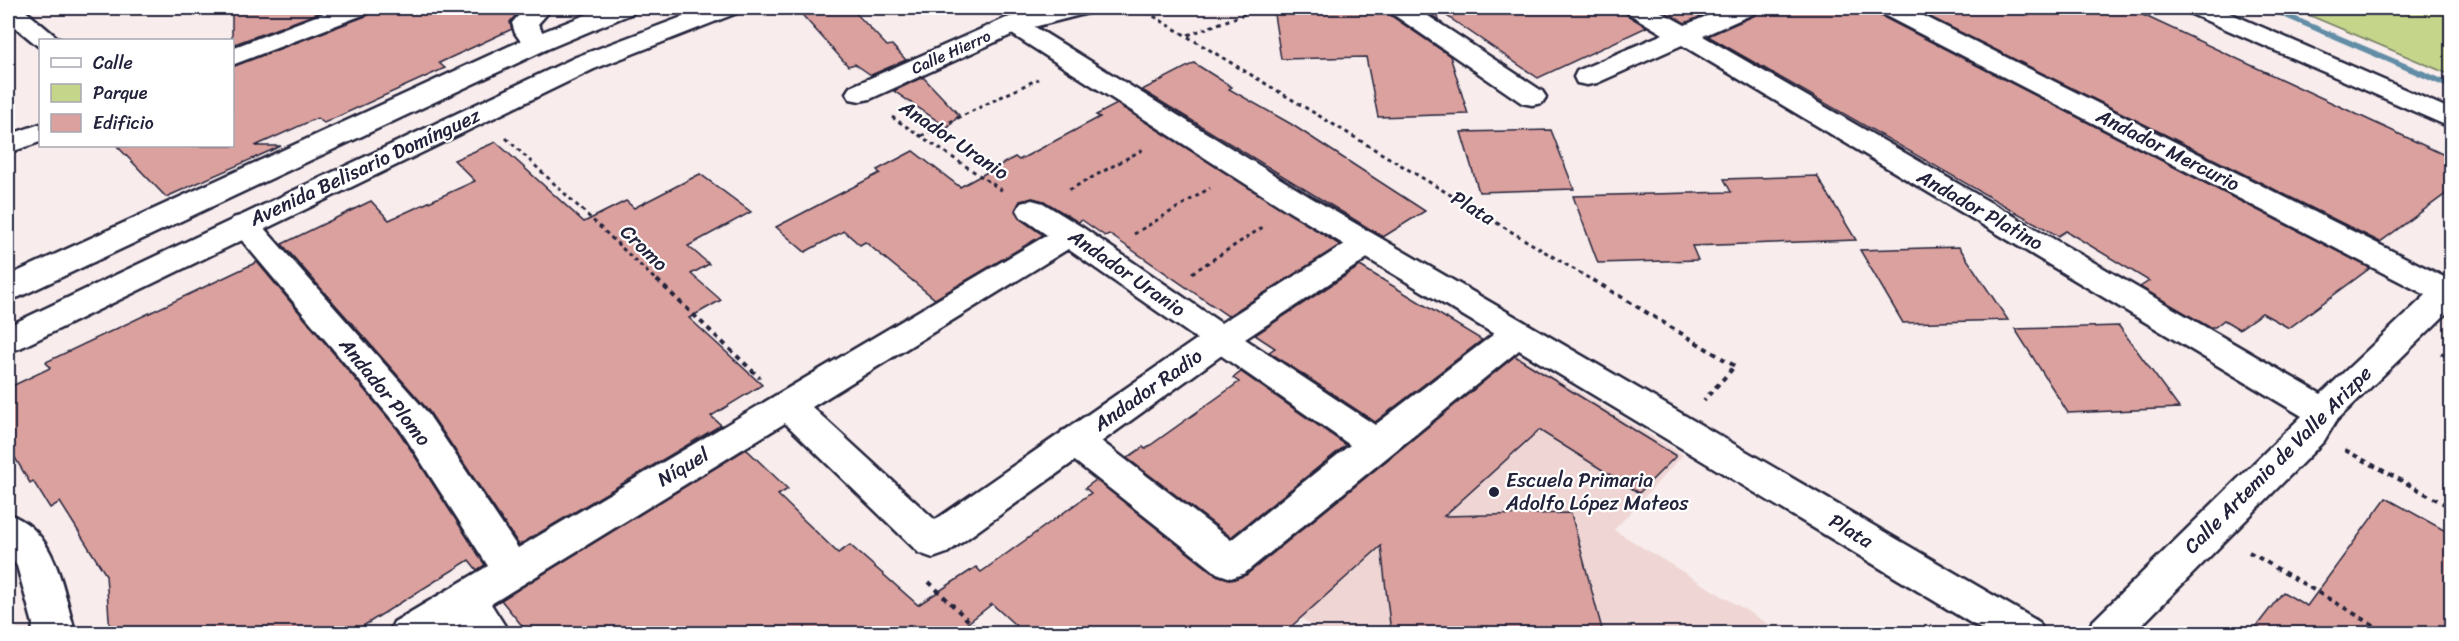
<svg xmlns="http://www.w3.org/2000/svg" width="2459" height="641" viewBox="0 0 2459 641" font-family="Sriracha,sans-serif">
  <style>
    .built { fill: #efd6d5 }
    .green { fill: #c5d68b; stroke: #747c63; stroke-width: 1.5 }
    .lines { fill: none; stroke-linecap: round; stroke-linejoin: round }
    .stream { fill: #628da6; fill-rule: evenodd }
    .building { fill: #dba19e; stroke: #22223b; stroke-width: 1.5 }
    .pedestrian-casing { stroke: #22223b; stroke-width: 5 }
    .minor-casing { stroke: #22223b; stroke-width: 5 }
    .tertiary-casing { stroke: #22223b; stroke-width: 5 }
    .path-far1 { stroke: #22223b; stroke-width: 3; stroke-dasharray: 4 4; stroke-linecap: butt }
    .path { stroke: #22223b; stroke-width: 4; stroke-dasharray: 5 5; stroke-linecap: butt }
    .pedestrian { fill: #fff; fill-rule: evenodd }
    .minor { fill: #fff; fill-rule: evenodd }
    .tertiary { fill: #fff; fill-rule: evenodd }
    .poi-dot { fill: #22223b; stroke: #fff; stroke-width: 2 }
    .labels { text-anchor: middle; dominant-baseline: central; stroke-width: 4.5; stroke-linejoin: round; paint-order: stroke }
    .far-street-label { font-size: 16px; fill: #22223b; stroke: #fff }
    .street-label { font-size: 20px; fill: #22223b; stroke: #fff }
    .poi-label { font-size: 20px; fill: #22223b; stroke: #fff; text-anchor: start }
  </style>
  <rect width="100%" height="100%" fill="#f8ecec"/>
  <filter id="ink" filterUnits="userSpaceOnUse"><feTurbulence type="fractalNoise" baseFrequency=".0167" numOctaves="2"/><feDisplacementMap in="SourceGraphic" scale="12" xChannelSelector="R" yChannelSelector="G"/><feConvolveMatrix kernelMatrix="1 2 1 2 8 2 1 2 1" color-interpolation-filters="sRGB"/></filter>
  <g filter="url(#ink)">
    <path class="built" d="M 1513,352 L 1683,455 L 1614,530 L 1783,633 L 1320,633 L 1243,570 Z"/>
    <path class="green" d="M 2292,8 L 2451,8 L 2451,75 Z"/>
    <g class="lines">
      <path class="stream" d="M 2262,8 L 2275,8 L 2452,83 L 2452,90 Z"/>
    </g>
    <g class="building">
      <path d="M 232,8 L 332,8 L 232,45 Z"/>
      <path d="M 374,8 L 522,8 L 510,22 L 512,29 L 439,63 L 445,68 L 324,123 L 317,118 L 255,146 L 281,146 L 166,197 L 117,146 L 232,146 L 232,67 L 369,15 Z"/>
      <path d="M 796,8 L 851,8 L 887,46 L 892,45 L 906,60 L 871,75 L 855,64 L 848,66 Z"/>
      <path d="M 1273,8 L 1385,8 L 1390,15 L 1450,56 L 1468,114 L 1378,117 L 1366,57 L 1281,59 Z"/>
      <path d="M 1419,8 L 1623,8 L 1627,15 L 1647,27 L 1538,78 L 1435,8 L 1439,20 Z"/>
      <path d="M 1658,8 L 1721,8 L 1685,23 Z"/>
      <path d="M 1760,8 L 1875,8 L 1879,15 L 2370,268 L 2289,328 L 2262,313 L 2239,329 L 2224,320 L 2215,327 L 2209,327 L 2140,287 L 2149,281 L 2066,231 L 2058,236 L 1708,36 L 1756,15 Z"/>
      <path d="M 1912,8 L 2128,8 L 2451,158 L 2451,190 L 2380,242 Z"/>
      <path d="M 1194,63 L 1232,87 L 1229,89 L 1291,124 L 1425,211 L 1383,237 L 1142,90 Z"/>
      <path d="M 923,77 L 959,115 L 948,128 L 894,91 Z"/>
      <path d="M 1117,104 L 1340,245 L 1228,316 L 1109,234 L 1105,236 L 1082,220 L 1078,222 L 1044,201 L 1033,198 L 1020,201 L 1015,211 L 1020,219 L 1043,235 L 935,299 L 865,242 L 860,245 L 844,231 L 805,252 L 776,227 L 880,173 L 877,170 L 913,151 L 960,187 L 1015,157 L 1019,160 L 1100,117 L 1096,115 Z"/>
      <path d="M 1551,130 L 1574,189 L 1479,192 L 1461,132 Z"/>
      <path d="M 496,142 L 584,222 L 626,201 L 634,208 L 700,174 L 751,212 L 688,246 L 709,264 L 691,274 L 721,300 L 689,318 L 762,385 L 711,416 L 721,425 L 519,545 L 428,410 L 282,244 L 371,201 L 389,220 L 475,181 L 454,160 Z"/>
      <path d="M 1817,176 L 1856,240 L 1692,246 L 1698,260 L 1598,263 L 1573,196 L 1731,192 L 1724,179 Z"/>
      <path d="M 1959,247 L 2008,320 L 1903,323 L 1860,250 Z"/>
      <path d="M 257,262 L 398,430 L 485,565 L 477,570 L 469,560 L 352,633 L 110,633 L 106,575 L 60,502 L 50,508 L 33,481 L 30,483 L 8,446 L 8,388 L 50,368 L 46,362 Z"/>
      <path d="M 1360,266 L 1482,340 L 1375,422 L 1269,352 L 1275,348 L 1255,335 Z"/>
      <path d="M 2119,326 L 2179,408 L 2068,413 L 2015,329 Z"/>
      <path d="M 1515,356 L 1676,456 L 1639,493 L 1539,430 L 1444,516 L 1571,513 L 1603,633 L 1391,633 L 1381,546 L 1284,633 L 1024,633 L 992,604 L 955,633 L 528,633 L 501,600 L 746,449 L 788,489 L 778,495 L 838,553 L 850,545 L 918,605 L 976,567 L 981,572 L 1091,493 L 1085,488 L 1096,480 L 1216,575 L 1232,580 L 1246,575 Z"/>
      <path d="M 1241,372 L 1346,445 L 1231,537 L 1127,458 L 1143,447 L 1145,449 L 1239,382 L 1233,378 Z"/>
      <path d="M 2386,498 L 2451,534 L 2451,633 L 2251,633 L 2283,592 L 2307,606 Z"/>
    </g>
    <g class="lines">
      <g class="pedestrian-casing">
        <path id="pedestrian" d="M 1013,16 L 1022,19 L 1310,197 L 2039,622 L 2045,634 L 1989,634 L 1519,350 L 1245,573 L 1231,578 L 1217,573 L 1062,451 L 1057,441 L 1062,431 L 1075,427 L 1088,431 L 1231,540 L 1350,445 L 1209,347 L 1204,339 L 1209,331 L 1221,327 L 1233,331 L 1375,425 L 1494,334 L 1288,211 L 1004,29 L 1000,24 L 1004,19 Z"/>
      </g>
      <g class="minor-casing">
        <g id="minor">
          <path d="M 8,8 L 22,8 L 60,40 L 40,40 L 40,46 L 38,46 L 8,21 Z"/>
          <path d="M 337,8 L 372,8 L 368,13 L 232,65 L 232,48 Z"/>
          <path d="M 525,8 L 552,8 L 538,24 L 549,44 L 545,50 L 536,52 L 527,50 L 515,33 L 512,23 Z"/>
          <path d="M 1050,8 L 1092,8 L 1088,13 L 1022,30 L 870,99 L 860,101 L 850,99 L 846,93 L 850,87 L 1004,19 Z"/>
          <path d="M 1387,8 L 1416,8 L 1542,91 L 1546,97 L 1542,103 L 1532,105 L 1522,103 L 1391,13 Z"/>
          <path d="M 1625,8 L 1654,8 L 1685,25 L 1726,8 L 1758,8 L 1755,13 L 1703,36 L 2321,394 L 2426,295 L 1880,13 L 1877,8 L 1908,8 L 2448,279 L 2452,278 L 2452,308 L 2336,421 L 2324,441 L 2133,634 L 2086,634 L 2092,622 L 2302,416 L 1682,45 L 1597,83 L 1587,85 L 1577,83 L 1574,77 L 1577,71 L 1663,34 L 1628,13 Z"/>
          <path d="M 40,124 L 40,142 L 8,153 L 8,135 Z"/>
          <path d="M 1032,200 L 1043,203 L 1082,227 L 1221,323 L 1356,237 L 1367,234 L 1378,237 L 1383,244 L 1378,251 L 1233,347 L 947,553 L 933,558 L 919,553 L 785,423 L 491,604 L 510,634 L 467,634 L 460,624 L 443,634 L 388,634 L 394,622 L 488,566 L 400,429 L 229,225 L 233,218 L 244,215 L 255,218 L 426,411 L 518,548 L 1047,235 L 1021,217 L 1017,210 L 1021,203 ZM 1068,249 L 1197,339 L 935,520 L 812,407 Z"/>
          <path d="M 8,514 C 54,529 62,584 73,624 L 72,634 L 32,634 L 33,624 L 17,566 L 8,555 Z"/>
        </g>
      </g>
      <g class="tertiary-casing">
        <g id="tertiary">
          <path d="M 603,8 L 637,8 L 633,13 L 545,50 L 19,297 L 8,300 L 8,276 L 527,38 Z"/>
          <path d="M 706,8 L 741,8 L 737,13 L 594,69 L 20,348 L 8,352 L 8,326 L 576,57 Z"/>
          <path d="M 2185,8 L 2218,8 L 2452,110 L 2452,128 L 2189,13 Z"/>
        </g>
      </g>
      <g class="path-far1">
        <path d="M 1140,8 L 1595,282"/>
        <path d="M 1188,35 L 1261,8"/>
        <path d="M 892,117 L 1003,191"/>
        <path d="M 921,136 L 1038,79"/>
        <path d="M 506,138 L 658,282"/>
        <path d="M 1069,190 L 1144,149"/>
        <path d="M 1134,234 L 1210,188"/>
        <path d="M 1192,273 L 1266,225"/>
      </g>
      <g class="path">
        <path d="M 657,280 L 760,378"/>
        <path d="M 1593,280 L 1735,366 L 1704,400"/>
        <path d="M 2441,353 L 2452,359"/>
        <path d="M 2345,450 L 2452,508"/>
        <path d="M 2249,552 L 2389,634"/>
        <path d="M 929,582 L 982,634"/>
      </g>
      <use href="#pedestrian" class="pedestrian"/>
      <use href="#minor" class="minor"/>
      <use href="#tertiary" class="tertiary"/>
    </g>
  </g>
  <circle class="poi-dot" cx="1494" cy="492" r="6"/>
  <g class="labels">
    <g class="far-street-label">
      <text transform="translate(951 52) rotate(-24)">Calle Hierro</text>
    </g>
    <g class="street-label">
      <text transform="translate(954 140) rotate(34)">Anador Uranio</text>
      <text transform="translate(2168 150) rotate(27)">Andador Mercurio</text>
      <text transform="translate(365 167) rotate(-25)">Avenida Belisario Domínguez</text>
      <text transform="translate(1473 208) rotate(31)">Plata</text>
      <text transform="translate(1980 210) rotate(30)">Andador Platino</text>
      <text transform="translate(644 248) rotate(44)">Cromo</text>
      <text transform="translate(1127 273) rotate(35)">Andador Uranio</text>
      <text transform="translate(1148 390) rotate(-35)">Andador Radio</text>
      <text transform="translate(385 392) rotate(51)">Andador Plomo</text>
      <text transform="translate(2278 460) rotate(-45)">Calle Artemio de Valle Arizpe</text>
      <text transform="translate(683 467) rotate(-31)">Níquel</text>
      <text transform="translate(1851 531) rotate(31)">Plata</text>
    </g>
    <g class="poi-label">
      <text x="1506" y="480">Escuela Primaria<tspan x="1506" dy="23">Adolfo López Mateos</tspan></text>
    </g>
  </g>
  <rect width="2459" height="641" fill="none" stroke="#fff" stroke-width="30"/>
  <rect x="15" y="15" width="2429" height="611" fill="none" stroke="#22223b" stroke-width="2" filter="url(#ink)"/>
  <rect x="39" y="39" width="195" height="108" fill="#ffffff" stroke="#a7a7b1" stroke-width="1.5"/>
  <rect x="51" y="58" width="30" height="9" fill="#ffffff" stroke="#a7a7b1" stroke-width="1.5"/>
  <text x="93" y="69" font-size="18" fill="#22223b">Calle</text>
  <rect x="51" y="84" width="30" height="18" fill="#c5d68b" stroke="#a7a7b1" stroke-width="1.5"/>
  <text x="93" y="99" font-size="18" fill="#22223b">Parque</text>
  <rect x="51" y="114" width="30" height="18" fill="#dba19e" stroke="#a7a7b1" stroke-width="1.5"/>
  <text x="93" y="129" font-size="18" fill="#22223b">Edificio</text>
</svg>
